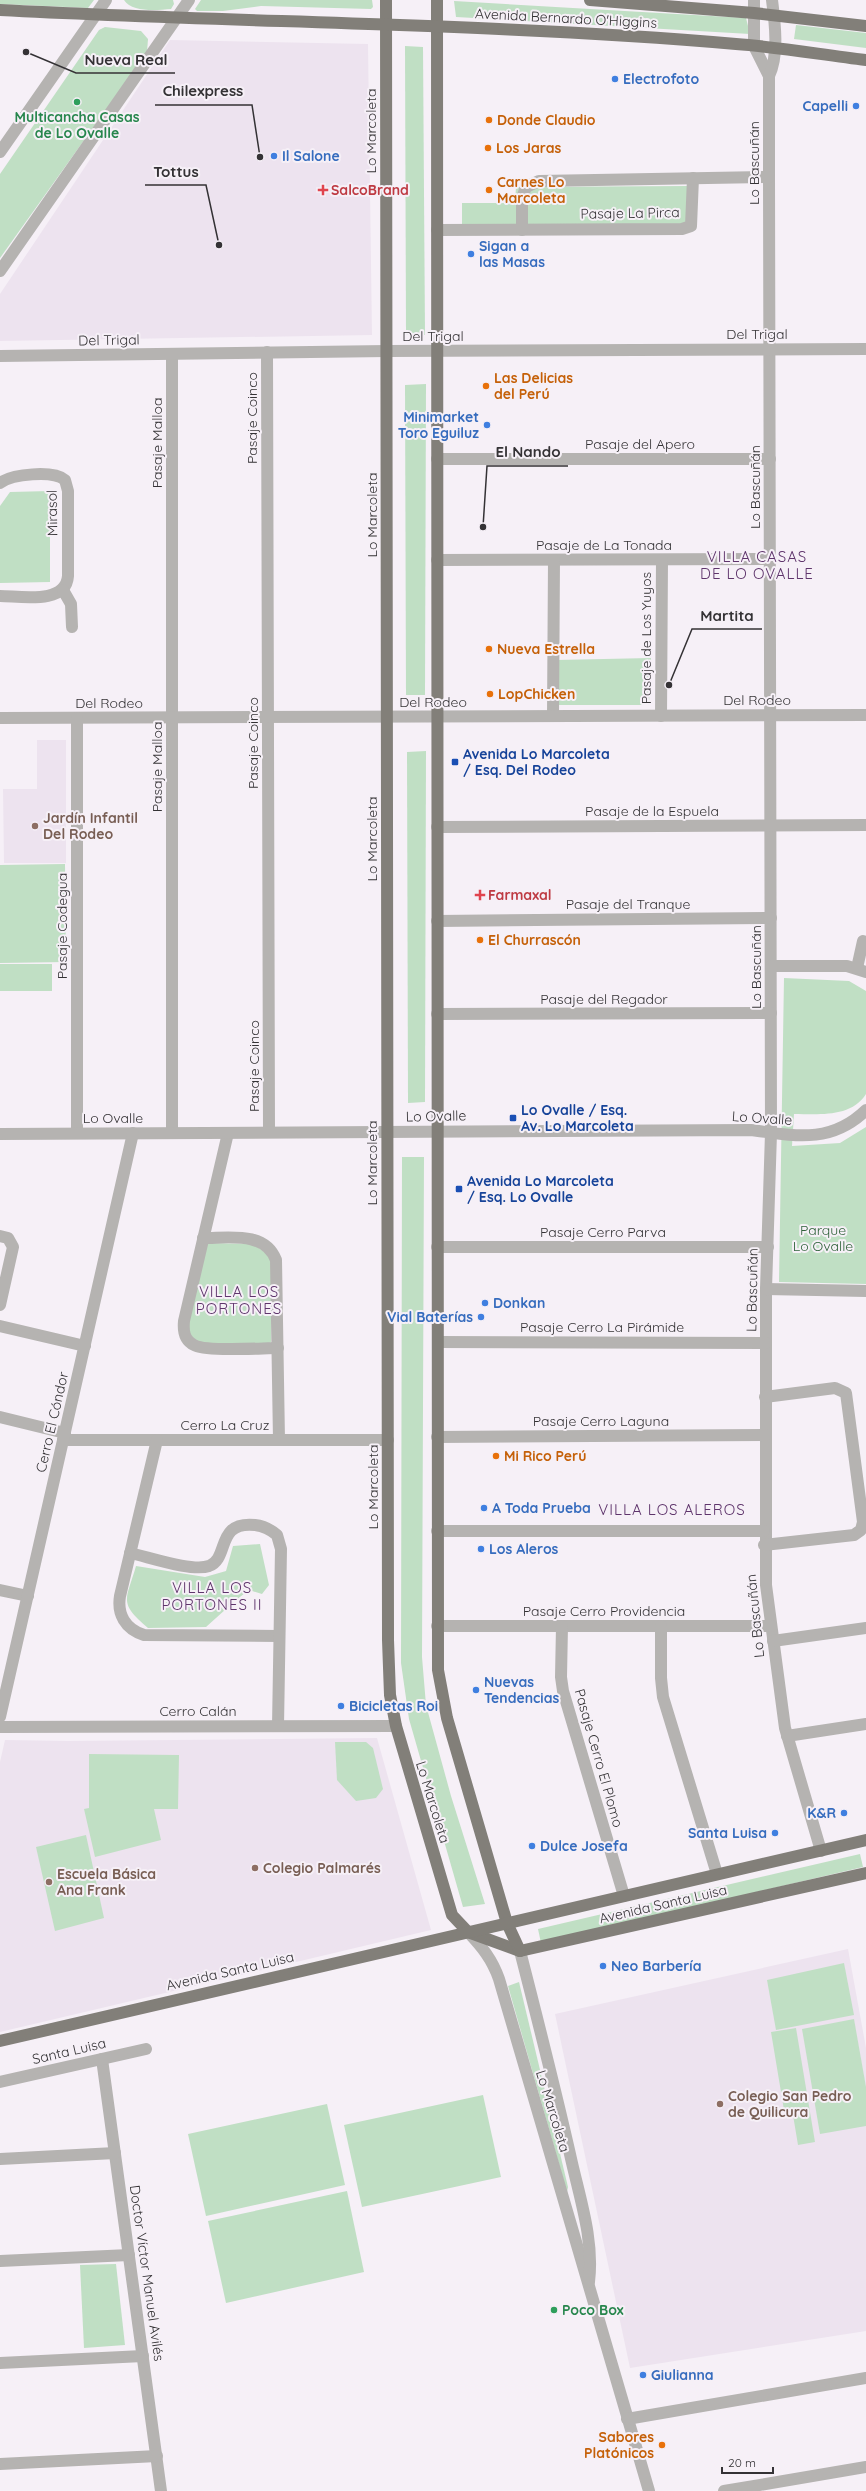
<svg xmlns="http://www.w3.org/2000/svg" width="866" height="2491" viewBox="0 0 866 2491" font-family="Quicksand,sans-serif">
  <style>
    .built { fill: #ede3ef }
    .green { fill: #c0dfc4 }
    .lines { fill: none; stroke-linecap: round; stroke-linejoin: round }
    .minor { stroke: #b5b3b1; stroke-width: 12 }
    .major { stroke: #827f79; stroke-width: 12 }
    .shop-dot { fill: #3f7fe0; stroke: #f6f0f7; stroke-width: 1.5 }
    .leisure-dot { fill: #2e9e5b; stroke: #f6f0f7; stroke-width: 1.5 }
    .food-dot { fill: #e8710a; stroke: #f6f0f7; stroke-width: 1.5 }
    .health-dot { fill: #e0444e; stroke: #f6f0f7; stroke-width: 1.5 }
    .transit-dot { fill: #1a4fb4; stroke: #f6f0f7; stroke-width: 1.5 }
    .education-dot { fill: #8d6e63; stroke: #f6f0f7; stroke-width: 1.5 }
    .labels { text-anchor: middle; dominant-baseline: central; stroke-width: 4; stroke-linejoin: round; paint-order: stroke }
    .street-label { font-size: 14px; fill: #343235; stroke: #f6f0f7 }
    .shop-label { font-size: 14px; font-weight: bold; fill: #366cbe; stroke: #f6f0f7; text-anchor: start }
    .leisure-label { font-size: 14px; font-weight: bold; fill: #27864d; stroke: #f6f0f7 }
    .food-label { font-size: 14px; font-weight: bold; fill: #c56008; stroke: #f6f0f7; text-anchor: start }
    .health-label { font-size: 14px; font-weight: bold; fill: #be3a42; stroke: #f6f0f7; text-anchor: start }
    .transit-label { font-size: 14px; font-weight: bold; fill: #164399; stroke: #f6f0f7; text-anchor: start }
    .education-label { font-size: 14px; font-weight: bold; fill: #785e54; stroke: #f6f0f7; text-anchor: start }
    .park-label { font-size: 14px; fill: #2f623a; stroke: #f6f0f7 }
    .neighbourhood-label { font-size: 15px; letter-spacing: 1px; fill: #5f356c; stroke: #f6f0f7 }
    .leader { fill: none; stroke: #343235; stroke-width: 1.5 }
    .callout-dot { fill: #343235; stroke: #f6f0f7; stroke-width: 1.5 }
    .callout-label { font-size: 15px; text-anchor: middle; font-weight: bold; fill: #343235; stroke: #f6f0f7; stroke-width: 4; stroke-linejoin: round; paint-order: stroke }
  </style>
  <rect width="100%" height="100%" fill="#f6f0f7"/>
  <g class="built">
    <path d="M 170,40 L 368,44 L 372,335 L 0,341 L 0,294 Z"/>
    <path d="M 37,740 L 66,740 L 66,863 L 4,863 L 3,789 L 37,789 Z"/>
    <path d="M 377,1738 L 431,1930 L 0,2032 L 0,1762 L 5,1740 L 68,1741 Z"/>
    <path d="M 848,1949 L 866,2048 L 866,2331 L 630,2368 L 555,2014 Z"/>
  </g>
  <g class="green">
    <path d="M 0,0 L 94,0 L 88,8 L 0,4 Z"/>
    <path d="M 124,0 L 173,0 L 174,4 L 171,9 C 158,10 132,13 124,0 Z"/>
    <path d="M 201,0 L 372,0 L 373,7 L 371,9 L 261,6 L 223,11 L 197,11 L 195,9 Z"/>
    <path d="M 454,1 L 746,18 L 750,34 L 456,17 Z"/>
    <path d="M 796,25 L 866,33 L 866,48 L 794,39 Z"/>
    <path d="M 105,27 L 141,31 L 148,39 L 147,52 L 0,258 L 0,174 L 99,30 Z"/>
    <path d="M 405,46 L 423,47 L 425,335 L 406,335 Z"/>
    <path d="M 687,186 L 687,226 L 462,227 L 462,203 L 515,203 L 516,187 Z"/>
    <path d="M 426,384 L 425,695 L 406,695 L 405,385 Z"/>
    <path d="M 50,491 L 50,582 L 0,583 L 0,506 L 10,492 Z"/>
    <path d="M 651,658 L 649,705 L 557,705 L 556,660 Z"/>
    <path d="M 426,751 L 425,1102 L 408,1103 L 407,752 Z"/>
    <path d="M 65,864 L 66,962 L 0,963 L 0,865 Z"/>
    <rect x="0" y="964" width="52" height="27"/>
    <path d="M 784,978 L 849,981 L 866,991 L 866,1094 C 851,1118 818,1114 794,1114 L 792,1146 L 840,1143 L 866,1127 L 866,1284 L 779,1282 Z"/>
    <path d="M 402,1157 L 424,1157 L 422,1657 L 426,1705 L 451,1796 L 485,1904 L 463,1907 L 409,1719 L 401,1663 Z"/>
    <path d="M 209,1243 L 253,1244 L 272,1257 L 271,1342 L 269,1343 L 216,1345 L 197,1342 L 187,1332 L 204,1246 Z"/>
    <path d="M 260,1544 L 269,1585 L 262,1594 L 249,1590 L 236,1600 L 206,1627 L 148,1628 C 118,1602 126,1601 136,1566 L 205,1577 L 226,1571 L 233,1546 Z"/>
    <path d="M 335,1742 L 366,1742 L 373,1748 L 383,1789 L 376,1798 L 356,1801 L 337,1780 Z"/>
    <path d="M 89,1754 L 179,1755 L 178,1809 L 154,1809 L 161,1840 L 95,1857 L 84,1809 L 89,1808 Z"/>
    <path d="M 86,1835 L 104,1918 L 55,1931 L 36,1847 Z"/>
    <path d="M 860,1854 L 863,1867 L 541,1943 L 538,1929 Z"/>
    <path d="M 844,1963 L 854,2015 L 776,2030 L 767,1980 Z"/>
    <path d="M 519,1982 L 568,2187 L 567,2192 L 508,1986 Z"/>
    <path d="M 854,2019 L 866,2087 L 866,2126 L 820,2134 L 802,2029 Z"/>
    <path d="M 796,2028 L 815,2142 L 798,2145 L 792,2109 L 784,2110 L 771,2032 Z"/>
    <path d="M 483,2095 L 501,2177 L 362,2207 L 344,2125 Z"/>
    <path d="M 327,2104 L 345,2185 L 206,2216 L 188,2134 Z"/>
    <path d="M 347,2191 L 364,2272 L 226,2303 L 208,2221 Z"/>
    <path d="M 116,2264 L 125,2345 L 84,2348 L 80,2265 Z"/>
  </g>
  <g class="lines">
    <g class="minor">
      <path d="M 754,0 L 754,46 L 769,76"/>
      <path d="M 772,0 C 775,23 779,55 769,76 L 769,177 L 771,1133 L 766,1289 L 766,1585 L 785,1728 L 821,1851"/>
      <path d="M 0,152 L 106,0"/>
      <path d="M 437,230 L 682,229 L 691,226 L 693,178"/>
      <path d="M 522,230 L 522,198 L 526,187 L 539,181 L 769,177"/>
      <path d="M 0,271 L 189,0"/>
      <path d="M 267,352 L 269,1132"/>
      <path d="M 172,354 L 172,1133"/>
      <path d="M 0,356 L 387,351 L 866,349"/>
      <path d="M 437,459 L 770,459"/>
      <path d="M 0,483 C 12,474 53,470 65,480 L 68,491 L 68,576 C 66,605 20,596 0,596"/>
      <path d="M 437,560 L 771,559"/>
      <path d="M 63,590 L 71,604 L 72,627"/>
      <path d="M 553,716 L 554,560"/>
      <path d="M 661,716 L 662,560"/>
      <path d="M 0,718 L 866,715"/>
      <path d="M 77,718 L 77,1133"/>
      <path d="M 437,827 L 866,825"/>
      <path d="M 437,921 L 771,918"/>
      <path d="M 771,966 L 847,966 L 866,972"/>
      <path d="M 857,968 L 863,941"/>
      <path d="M 437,1014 L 771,1013"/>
      <path d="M 228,1133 L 184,1321 C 183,1331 184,1340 194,1345 C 205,1352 262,1348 278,1348"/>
      <path d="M 0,1134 L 751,1130 C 795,1136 831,1144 866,1110"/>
      <path d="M 0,1236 L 8,1238 L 13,1247 L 0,1305"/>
      <path d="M 203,1238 C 229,1238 265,1231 276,1260 L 279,1440"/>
      <path d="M 437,1247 L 768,1247"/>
      <path d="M 766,1289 L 866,1291"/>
      <path d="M 0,1326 L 85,1346"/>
      <path d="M 438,1342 L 766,1343"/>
      <path d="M 0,1417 L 65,1433"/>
      <path d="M 437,1437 L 765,1435"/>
      <path d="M 63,1440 L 388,1440"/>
      <path d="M 157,1440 L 120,1596 C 117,1614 125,1629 144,1635 L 279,1636"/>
      <path d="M 437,1531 L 764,1531"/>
      <path d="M 764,1545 L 854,1535 L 861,1530 L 863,1522 L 846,1393 L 835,1388 L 765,1397"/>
      <path d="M 130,1553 C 149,1557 192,1572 209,1566 C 230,1558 215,1521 255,1525 C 264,1526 270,1529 277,1535 L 281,1549 L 278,1726"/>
      <path d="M 0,1590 L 28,1596"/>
      <path d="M 437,1626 L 771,1626"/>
      <path d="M 562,1626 L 561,1677 L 563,1691 L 624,1896"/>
      <path d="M 661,1626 L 661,1678 L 663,1697 L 717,1874"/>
      <path d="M 773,1641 L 866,1628"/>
      <path d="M 0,1717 L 133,1133"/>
      <path d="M 0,1727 L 396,1726"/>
      <path d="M 787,1736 L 866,1724"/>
      <path d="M 468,1932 C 482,1947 492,1959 499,1979 L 649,2491"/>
      <path d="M 520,1951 C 538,2021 556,2092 572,2163 C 581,2202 594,2242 589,2282"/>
      <path d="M 102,2059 L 161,2491"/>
      <path d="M 0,2082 L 146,2049"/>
      <path d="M 0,2159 L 115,2153"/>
      <path d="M 0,2261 L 129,2255"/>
      <path d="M 0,2363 L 143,2356"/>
      <path d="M 627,2419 L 866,2378"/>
      <path d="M 0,2464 L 157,2456"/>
      <path d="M 724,2491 L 866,2467"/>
    </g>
    <g class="major">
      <path d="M 386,0 L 388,1640 L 390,1695 L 396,1726 L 452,1915 L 468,1932 L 520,1951 L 866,1873"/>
      <path d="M 437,0 L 438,1670 L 447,1718 L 507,1923 L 520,1951"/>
      <path d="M 590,0 L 754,13 L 866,26"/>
      <path d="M 0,10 C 245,23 491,23 736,44 C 779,47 823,55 866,60"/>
      <path d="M 0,2041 L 866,1840"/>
    </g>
  </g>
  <g class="shop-dot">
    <circle cx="615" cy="79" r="4"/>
    <circle cx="856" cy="106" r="4"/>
    <circle cx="274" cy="156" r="4"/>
    <circle cx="471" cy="254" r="4"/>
    <circle cx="487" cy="425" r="4"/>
    <circle cx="485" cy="1303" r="4"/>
    <circle cx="481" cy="1317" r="4"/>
    <circle cx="484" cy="1508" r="4"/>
    <circle cx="481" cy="1549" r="4"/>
    <circle cx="476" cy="1690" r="4"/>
    <circle cx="341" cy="1706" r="4"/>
    <circle cx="844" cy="1813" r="4"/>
    <circle cx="775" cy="1833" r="4"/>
    <circle cx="532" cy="1846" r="4"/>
    <circle cx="603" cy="1966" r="4"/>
    <circle cx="643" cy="2375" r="4"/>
  </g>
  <g class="leisure-dot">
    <circle cx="77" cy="102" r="4"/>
    <circle cx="554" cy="2310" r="4"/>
  </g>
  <g class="food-dot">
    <circle cx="489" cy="120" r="4"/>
    <circle cx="488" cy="148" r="4"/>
    <circle cx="489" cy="190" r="4"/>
    <circle cx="486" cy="386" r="4"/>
    <circle cx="489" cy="649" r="4"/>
    <circle cx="490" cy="694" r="4"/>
    <circle cx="480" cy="940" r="4"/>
    <circle cx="496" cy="1456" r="4"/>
    <circle cx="662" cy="2445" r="4"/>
  </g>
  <g class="health-dot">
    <path d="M321 184h4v4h4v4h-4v4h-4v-4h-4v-4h4z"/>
    <path d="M478 889h4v4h4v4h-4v4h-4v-4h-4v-4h4z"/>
  </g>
  <g class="transit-dot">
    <rect x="451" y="758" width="8" height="8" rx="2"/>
    <rect x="509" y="1114" width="8" height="8" rx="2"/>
    <rect x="455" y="1185" width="8" height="8" rx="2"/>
  </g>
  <g class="education-dot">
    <circle cx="35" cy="826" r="4"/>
    <circle cx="255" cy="1868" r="4"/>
    <circle cx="49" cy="1882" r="4"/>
    <circle cx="720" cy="2104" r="4"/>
  </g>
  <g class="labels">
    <g class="street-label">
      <text transform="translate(566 18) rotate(3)">Avenida Bernardo O'Higgins</text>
      <text transform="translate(371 131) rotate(-90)">Lo Marcoleta</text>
      <text transform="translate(754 163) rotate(-90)">Lo Bascuñán</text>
      <text transform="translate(630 213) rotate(-1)">Pasaje La Pirca</text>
      <text x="757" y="334">Del Trigal</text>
      <text x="433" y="336">Del Trigal</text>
      <text transform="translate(109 340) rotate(-1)">Del Trigal</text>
      <text transform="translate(252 418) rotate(-90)">Pasaje Coinco</text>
      <text transform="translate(157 443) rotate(-90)">Pasaje Malloa</text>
      <text x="640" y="444">Pasaje del Apero</text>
      <text transform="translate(755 487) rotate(-90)">Lo Bascuñán</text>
      <text transform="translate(52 513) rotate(-91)">Mirasol</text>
      <text transform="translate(372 515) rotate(-90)">Lo Marcoleta</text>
      <text x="604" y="545">Pasaje de La Tonada</text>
      <text transform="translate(646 638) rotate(-90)">Pasaje de Los Yuyos</text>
      <text x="757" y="700">Del Rodeo</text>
      <text x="433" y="702">Del Rodeo</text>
      <text x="109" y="703">Del Rodeo</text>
      <text transform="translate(253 743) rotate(-90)">Pasaje Coinco</text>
      <text transform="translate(157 767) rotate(-90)">Pasaje Malloa</text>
      <text x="652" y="811">Pasaje de la Espuela</text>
      <text transform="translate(372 839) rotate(-90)">Lo Marcoleta</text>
      <text x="628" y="904">Pasaje del Tranque</text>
      <text transform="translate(62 926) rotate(-90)">Pasaje Codegua</text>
      <text transform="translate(756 967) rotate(-90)">Lo Bascuñán</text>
      <text x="604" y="999">Pasaje del Regador</text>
      <text transform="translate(254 1066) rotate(-90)">Pasaje Coinco</text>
      <text transform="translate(436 1116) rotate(-1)">Lo Ovalle</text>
      <text x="113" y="1118">Lo Ovalle</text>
      <text transform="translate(762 1118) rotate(4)">Lo Ovalle</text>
      <text transform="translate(372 1163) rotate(-90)">Lo Marcoleta</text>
      <text x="603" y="1232">Pasaje Cerro Parva</text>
      <text transform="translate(752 1290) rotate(-89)">Lo Bascuñán</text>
      <text x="602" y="1327">Pasaje Cerro La Pirámide</text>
      <text x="601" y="1421">Pasaje Cerro Laguna</text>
      <text transform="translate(52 1422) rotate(-77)">Cerro El Cóndor</text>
      <text x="225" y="1425">Cerro La Cruz</text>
      <text transform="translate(373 1487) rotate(-90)">Lo Marcoleta</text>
      <text x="604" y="1611">Pasaje Cerro Providencia</text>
      <text transform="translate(755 1616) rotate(-96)">Lo Bascuñán</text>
      <text x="198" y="1711">Cerro Calán</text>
      <text transform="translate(599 1758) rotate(74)">Pasaje Cerro El Plomo</text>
      <text transform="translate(433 1802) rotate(73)">Lo Marcoleta</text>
      <text transform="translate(663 1904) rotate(-13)">Avenida Santa Luisa</text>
      <text transform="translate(230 1971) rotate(-13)">Avenida Santa Luisa</text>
      <text transform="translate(69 2051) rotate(-13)">Santa Luisa</text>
      <text transform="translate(553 2111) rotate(73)">Lo Marcoleta</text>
      <text transform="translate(147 2273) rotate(82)">Doctor Víctor Manuel Avilés</text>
    </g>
    <g class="shop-label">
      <text x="623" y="79">Electrofoto</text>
      <text x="848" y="106" text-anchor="end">Capelli</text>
      <text x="282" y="156">Il Salone</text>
      <text x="479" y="246">Sigan a<tspan x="479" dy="16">las Masas</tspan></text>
      <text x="479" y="417" text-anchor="end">Minimarket<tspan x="479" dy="16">Toro Eguiluz</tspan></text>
      <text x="493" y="1303">Donkan</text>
      <text x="473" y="1317" text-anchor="end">Vial Baterías</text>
      <text x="492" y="1508">A Toda Prueba</text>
      <text x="489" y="1549">Los Aleros</text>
      <text x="484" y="1682">Nuevas<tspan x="484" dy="16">Tendencias</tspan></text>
      <text x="349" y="1706">Bicicletas Roi</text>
      <text x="836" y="1813" text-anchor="end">K&amp;R</text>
      <text x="767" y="1833" text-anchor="end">Santa Luisa</text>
      <text x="540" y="1846">Dulce Josefa</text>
      <text x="611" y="1966">Neo Barbería</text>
      <text x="651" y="2375">Giulianna</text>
    </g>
    <g class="leisure-label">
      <text x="77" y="117">Multicancha Casas<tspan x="77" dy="16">de Lo Ovalle</tspan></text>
      <text x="562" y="2310" text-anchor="start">Poco Box</text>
    </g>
    <g class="food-label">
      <text x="497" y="120">Donde Claudio</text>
      <text x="496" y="148">Los Jaras</text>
      <text x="497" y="182">Carnes Lo<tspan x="497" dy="16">Marcoleta</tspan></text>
      <text x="494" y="378">Las Delicias<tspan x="494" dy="16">del Perú</tspan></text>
      <text x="497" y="649">Nueva Estrella</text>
      <text x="498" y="694">LopChicken</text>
      <text x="488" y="940">El Churrascón</text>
      <text x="504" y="1456">Mi Rico Perú</text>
      <text x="654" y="2437" text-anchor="end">Sabores<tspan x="654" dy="16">Platónicos</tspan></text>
    </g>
    <g class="health-label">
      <text x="331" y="190">SalcoBrand</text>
      <text x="488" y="895">Farmaxal</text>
    </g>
    <g class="transit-label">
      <text x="463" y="754">Avenida Lo Marcoleta<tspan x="463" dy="16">/ Esq. Del Rodeo</tspan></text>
      <text x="521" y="1110">Lo Ovalle / Esq.<tspan x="521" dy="16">Av. Lo Marcoleta</tspan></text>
      <text x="467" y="1181">Avenida Lo Marcoleta<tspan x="467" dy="16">/ Esq. Lo Ovalle</tspan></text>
    </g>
    <g class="education-label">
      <text x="43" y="818">Jardín Infantil<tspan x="43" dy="16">Del Rodeo</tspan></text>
      <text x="263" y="1868">Colegio Palmarés</text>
      <text x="57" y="1874">Escuela Básica<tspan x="57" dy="16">Ana Frank</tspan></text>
      <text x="728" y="2096">Colegio San Pedro<tspan x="728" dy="16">de Quilicura</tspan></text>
    </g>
    <g class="park-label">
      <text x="823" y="1230">Parque<tspan x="823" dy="16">Lo Ovalle</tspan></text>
    </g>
    <g class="neighbourhood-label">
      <text x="757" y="556">VILLA CASAS<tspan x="757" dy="17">DE LO OVALLE</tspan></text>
      <text x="239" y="1291">VILLA LOS<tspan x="239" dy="17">PORTONES</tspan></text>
      <text x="672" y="1509">VILLA LOS ALEROS</text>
      <text x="212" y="1587">VILLA LOS<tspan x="212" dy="17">PORTONES II</tspan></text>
    </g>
  </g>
  <path class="leader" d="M26 52L76 73H175M260 157L252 105H155M219 245L206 185H145M483 527L487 466H568M669 685L692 629H762"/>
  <g class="callout-dot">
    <circle cx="26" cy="52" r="4"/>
    <circle cx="260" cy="157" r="4"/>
    <circle cx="219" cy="245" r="4"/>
    <circle cx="483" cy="527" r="4"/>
    <circle cx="669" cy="685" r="4"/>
  </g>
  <g class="callout-label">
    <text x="126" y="65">Nueva Real</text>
    <text x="203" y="96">Chilexpress</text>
    <text x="176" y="177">Tottus</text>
    <text x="528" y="457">El Nando</text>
    <text x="727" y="621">Martita</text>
  </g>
  <path d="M722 2467v6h51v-6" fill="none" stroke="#343235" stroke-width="2"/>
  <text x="728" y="2467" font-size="12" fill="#343235" stroke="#f6f0f7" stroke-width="3" paint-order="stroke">20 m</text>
</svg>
